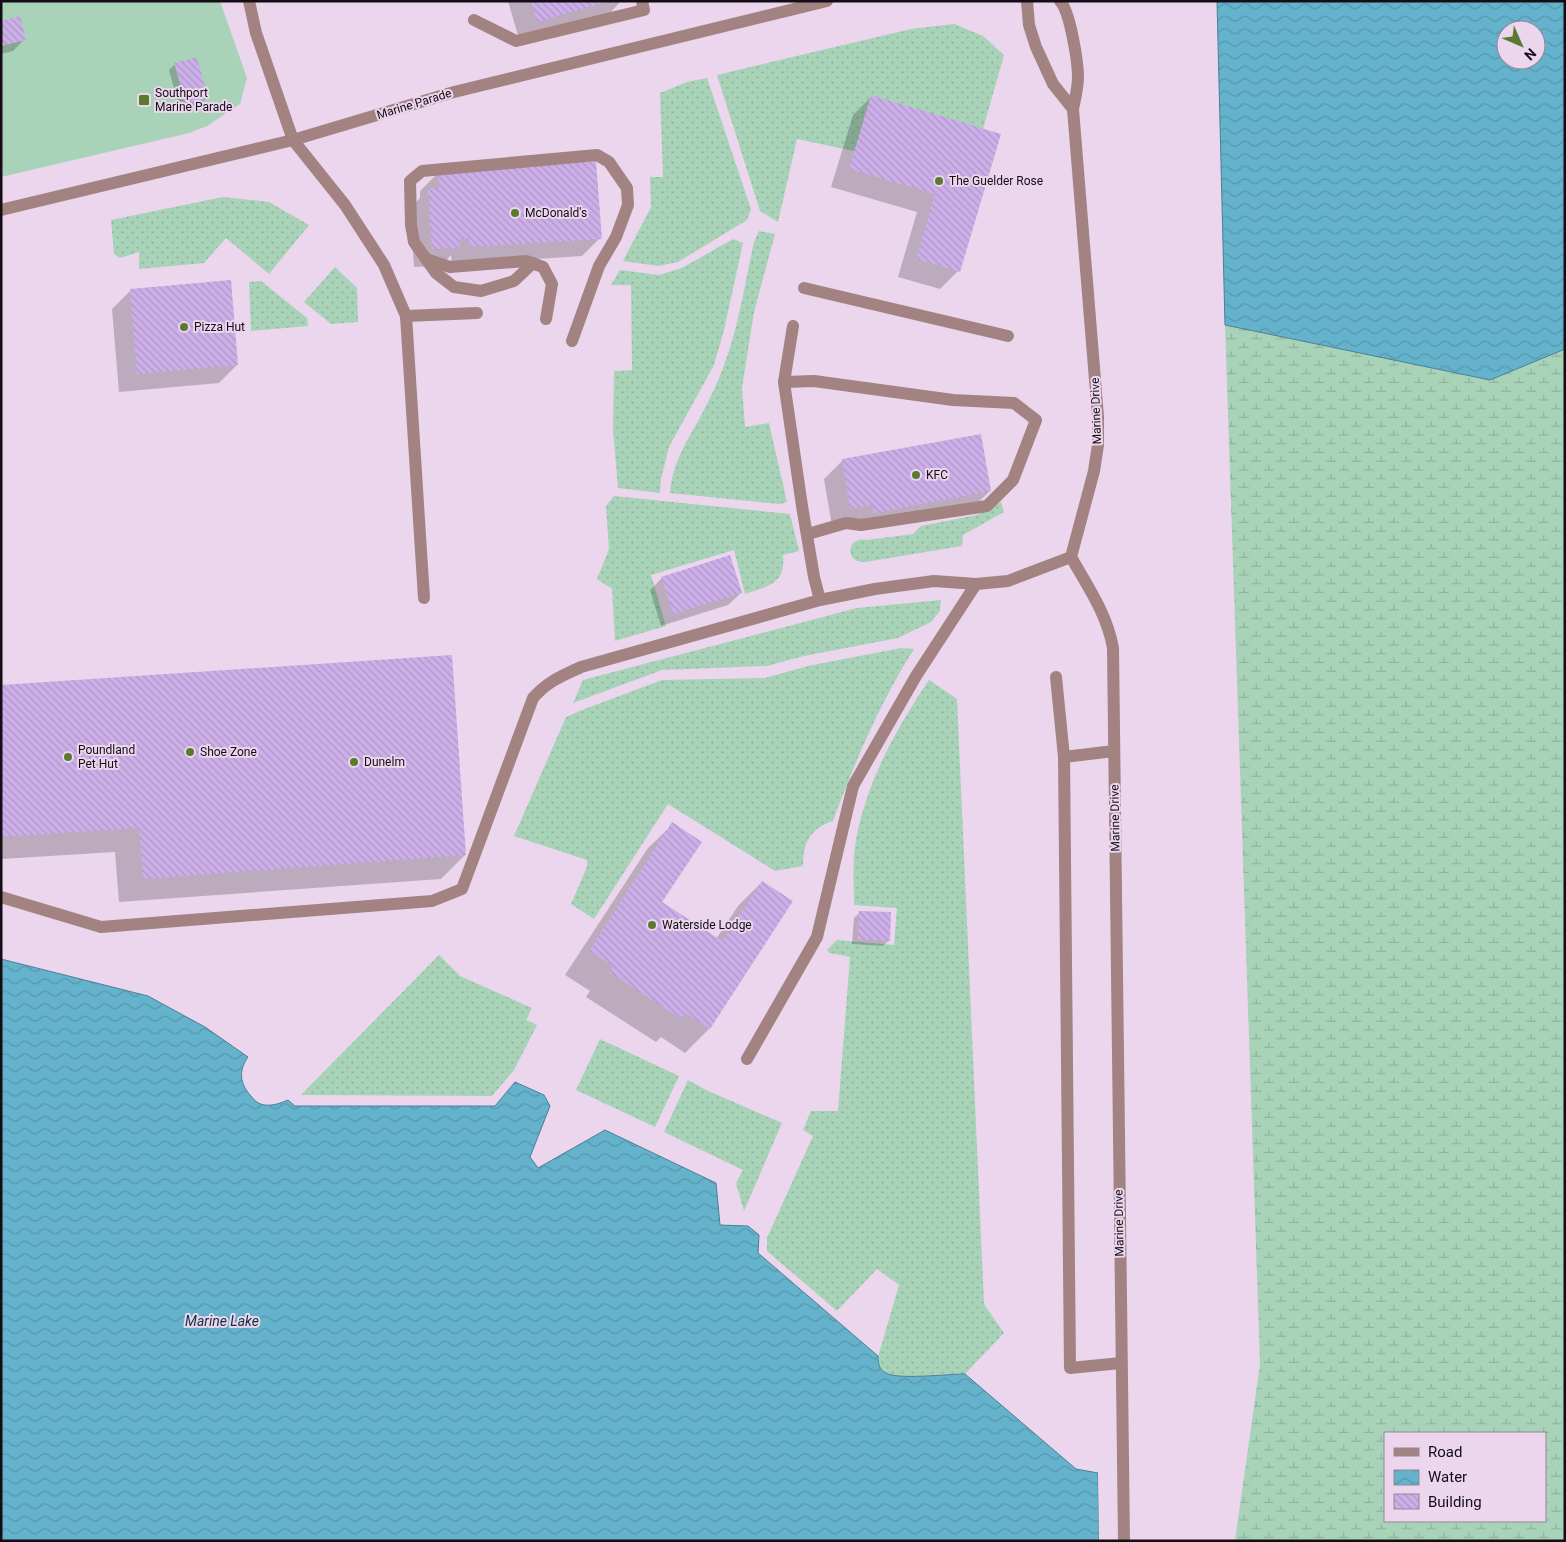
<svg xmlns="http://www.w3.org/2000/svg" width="1566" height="1542" viewBox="0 0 1566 1542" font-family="Roboto,sans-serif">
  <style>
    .grass { fill: url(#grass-dots) }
    .wetland { fill: url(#wetland-marsh); fill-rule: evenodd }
    .garden { fill: #a8d3b8 }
    .water { fill: url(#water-waves); stroke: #4c8095; fill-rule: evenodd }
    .pier { fill: #ebd6ed }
    .shadow { fill: #0003 }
    .building { fill: url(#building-back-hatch) }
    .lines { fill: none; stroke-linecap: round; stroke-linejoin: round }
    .service { stroke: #a28382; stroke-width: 12 }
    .tertiary { stroke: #a28382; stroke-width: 12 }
    .poi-dot { fill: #5b7a30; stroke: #ebd6ed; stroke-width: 2 }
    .labels { text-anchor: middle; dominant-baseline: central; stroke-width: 4; stroke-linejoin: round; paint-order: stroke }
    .poi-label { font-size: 12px; fill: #140d15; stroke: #ebd6ed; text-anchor: start }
    .street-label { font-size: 12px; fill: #140d15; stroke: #ebd6ed }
    .water-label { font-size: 14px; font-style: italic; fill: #0b313c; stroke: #ebd6ed }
  </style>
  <defs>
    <pattern id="grass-dots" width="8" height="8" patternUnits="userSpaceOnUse" patternTransform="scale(1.25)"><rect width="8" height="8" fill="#a8d3b8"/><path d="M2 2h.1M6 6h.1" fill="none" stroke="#90b49d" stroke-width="1.8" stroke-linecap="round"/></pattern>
    <pattern id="wetland-marsh" width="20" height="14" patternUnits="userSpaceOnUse" patternTransform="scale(1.25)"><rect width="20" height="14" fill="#a8d3b8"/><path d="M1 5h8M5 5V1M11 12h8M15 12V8" fill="none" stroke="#90b49d"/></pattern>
    <pattern id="water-waves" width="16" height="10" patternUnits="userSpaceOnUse" patternTransform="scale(1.25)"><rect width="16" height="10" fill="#64b2cc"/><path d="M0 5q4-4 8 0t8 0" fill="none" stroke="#5698ae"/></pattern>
    <pattern id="building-back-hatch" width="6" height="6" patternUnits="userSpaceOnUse" patternTransform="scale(1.25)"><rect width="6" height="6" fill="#ccafe8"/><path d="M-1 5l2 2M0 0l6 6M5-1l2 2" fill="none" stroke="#ae95c6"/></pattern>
  </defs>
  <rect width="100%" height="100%" fill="#ebd6ed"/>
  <g class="grass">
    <path d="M 954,24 L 983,36 L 1004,55 L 983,129 L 854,151 L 797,139 L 778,222 L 760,211 L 717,75 L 911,29 Z"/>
    <path d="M 707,78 L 751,209 L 747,220 L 678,262 L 658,266 L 623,261 L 651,207 L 650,177 L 663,177 L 660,93 L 687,82 Z"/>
    <path d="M 223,197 L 269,202 L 309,225 L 269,274 L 226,238 L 204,263 L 139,269 L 139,252 L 120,258 L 114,254 L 111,220 Z"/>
    <path d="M 759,231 L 775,234 L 754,312 L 742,388 L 745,427 L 769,423 L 787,502 L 780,504 L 670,493 C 673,459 689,439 704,410 C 711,396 718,382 723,368 C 738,330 745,283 754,242 Z"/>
    <path d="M 733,239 L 743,243 L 724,330 L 714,365 L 669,447 L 661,479 L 660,493 L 618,488 L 613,429 L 614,371 L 632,370 L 631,285 L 611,285 L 620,270 L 659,275 L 682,268 Z"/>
    <path d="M 335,267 L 357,288 L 358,322 L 331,324 L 304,302 Z"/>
    <path d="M 261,281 L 307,318 L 308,326 L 251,331 L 249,282 Z"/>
    <path d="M 614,496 L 790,514 L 799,551 L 783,555 C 786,584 768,586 745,594 L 734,550 L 651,575 L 666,626 L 615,641 L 612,589 L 597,579 L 609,549 L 606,506 Z"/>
    <path d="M 1001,502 L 1004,512 L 963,535 L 962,546 L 865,562 C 844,563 846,536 867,540 L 913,534 L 921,526 L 977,515 Z"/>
    <path d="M 941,600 L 940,611 L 931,622 L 898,638 L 804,656 L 767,666 L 662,670 L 573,703 L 583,680 L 857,608 Z"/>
    <path d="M 901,648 L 914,649 C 880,703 855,761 833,821 C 810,829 803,842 803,866 L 775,871 L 668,804 L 594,919 L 571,904 L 587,867 L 587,860 L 514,836 L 566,717 L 582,710 L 662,680 L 765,678 L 808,666 Z"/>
    <path d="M 929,680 L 957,699 L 984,1304 L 1004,1333 L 965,1374 C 949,1374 897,1380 886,1373 C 879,1370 878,1363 878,1357 L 899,1285 L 877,1269 L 837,1311 L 767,1251 L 767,1238 L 813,1136 L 803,1130 L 811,1111 L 838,1111 L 850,957 L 830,953 L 827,950 L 837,940 L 894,945 L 897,908 L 854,905 C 854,884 852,861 856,840 C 867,781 896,729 929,680 Z"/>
    <path d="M 439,955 L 460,976 L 532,1008 L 526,1020 L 537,1025 L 514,1070 L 492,1096 L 301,1095 Z"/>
    <path d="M 600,1039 L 679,1076 L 655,1127 L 576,1090 Z"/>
    <path d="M 688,1080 L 706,1090 L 782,1123 L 744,1211 L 736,1183 L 743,1170 L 664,1132 Z"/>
  </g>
  <path class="wetland" d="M 1217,1 L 1565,1 L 1565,1541 L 1235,1541 L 1260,1364 L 1225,325 ZM 1506,30 L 1536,30 L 1536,60 L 1506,60 ZM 1385,1433 L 1545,1433 L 1545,1521 L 1385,1521 Z"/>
  <path class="garden" d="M 1,1 L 220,1 L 247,78 L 240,104 L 207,126 L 189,133 L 1,177 Z"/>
  <g class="water">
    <path d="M 1217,1 L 1565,1 L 1565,349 L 1490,380 L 1225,325 ZM 1506,30 L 1536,30 L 1536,60 L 1506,60 Z"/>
    <path d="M 1,959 L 148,996 L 205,1027 L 248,1057 C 238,1071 240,1084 251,1096 C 255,1101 258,1104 265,1105 C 273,1106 281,1103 288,1100 L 295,1106 L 495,1106 L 515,1082 L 544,1095 L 550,1106 L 530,1157 L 538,1168 L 605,1130 L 716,1183 L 720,1225 L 748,1226 L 759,1235 L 758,1253 L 878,1356 C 878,1363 879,1370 886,1373 C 897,1380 949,1374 965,1374 L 1076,1469 L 1098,1473 L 1099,1541 L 1,1541 Z"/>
  </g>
  <path class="pier" d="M 1098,1473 L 1101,1473 L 1101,1541 L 1099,1541 Z"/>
  <g class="shadow">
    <path d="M 508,1 L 621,1 L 610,13 L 519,39 Z"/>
    <path d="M 1,22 L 25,39 L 13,51 L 1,54 Z"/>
    <path d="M 175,64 L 207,98 L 201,103 L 180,110 L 169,70 Z"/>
    <path d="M 871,97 L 999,135 L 958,271 L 940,289 L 898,277 L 917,212 L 831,187 L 853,115 Z"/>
    <path d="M 438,173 L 600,238 L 582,256 L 452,265 L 451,255 L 441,266 L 414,267 L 410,208 L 420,198 L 420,191 Z"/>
    <path d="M 131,290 L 237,365 L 219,383 L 119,392 L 112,309 Z"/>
    <path d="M 980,435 L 990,491 L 971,509 L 832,526 L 824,479 L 842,461 Z"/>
    <path d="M 662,578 L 741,593 L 728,605 L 661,626 L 650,590 Z"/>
    <path d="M 1,687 L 465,855 L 441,879 L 119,902 L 115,852 L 1,859 Z"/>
    <path d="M 673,824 L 661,903 L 716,939 L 738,906 L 762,882 L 792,901 L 709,1029 L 685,1053 L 661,1037 L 656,1042 L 586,997 L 590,991 L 565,975 L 648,848 Z"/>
    <path d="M 860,912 L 889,940 L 883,946 L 852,944 L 854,918 Z"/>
  </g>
  <g class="building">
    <path d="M 531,1 L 606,1 L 606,2 L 537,22 Z"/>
    <path d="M 20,16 L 26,40 L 1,46 L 1,21 Z"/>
    <path d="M 197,57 L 208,98 L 186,105 L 174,63 Z"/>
    <path d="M 871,95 L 1001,134 L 960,272 L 916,259 L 935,194 L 849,169 Z"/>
    <path d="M 596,161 L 602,239 L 470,247 L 469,238 L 460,239 L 460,248 L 432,249 L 428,188 L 439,188 L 438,171 Z"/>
    <path d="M 231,280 L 238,365 L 137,374 L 130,289 Z"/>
    <path d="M 981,434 L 991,491 L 874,513 L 872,505 L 850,509 L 842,459 Z"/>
    <path d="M 730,555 L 742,593 L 673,614 L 661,577 Z"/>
    <path d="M 452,655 L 466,855 L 143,879 L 139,828 L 1,837 L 1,685 Z"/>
    <path d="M 672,822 L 702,842 L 662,902 L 722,941 L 762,881 L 793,901 L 710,1029 L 685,1013 L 681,1019 L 609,972 L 613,966 L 589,951 Z"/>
    <path d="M 859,911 L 891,912 L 890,941 L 858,939 Z"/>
  </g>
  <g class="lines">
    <g class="service">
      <path d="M 249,1 L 256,33 L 293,140 L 345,205 L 384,265 L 406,316 L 424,598"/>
      <path d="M 474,20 L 516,41 L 644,10 L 642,1"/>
      <path d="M 426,259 L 436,273 L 454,287 L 481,291 L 514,281 L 533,263"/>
      <path d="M 804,288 L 1008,336"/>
      <path d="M 406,316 L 477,313"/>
      <path d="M 546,319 L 552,284 L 543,267 L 526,261 L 450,267 L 426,259 L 414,242 L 411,225 L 410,181 L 422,171 L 597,155 L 609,162 L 627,188 L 628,205 L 616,237 L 599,266 L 572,341"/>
      <path d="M 793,326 L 784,382 L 802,506 L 814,577 L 820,600"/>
      <path d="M 784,382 L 814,381 L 953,400 L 1014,403 L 1036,420 L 1013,480 L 987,506 L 861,525 L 846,523 L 808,534"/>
      <path d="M 1056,677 L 1064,757"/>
      <path d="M 1114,751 L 1064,757 L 1070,1368 L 1121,1363"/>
      <path d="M 1,897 L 101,927 L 432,901 L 462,889 L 533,698 C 548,681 562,676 581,667 L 820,600 L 875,589 L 934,581 L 976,584 L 1008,581 L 1071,557"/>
      <path d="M 747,1059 L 817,937 L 853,786 L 916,676 L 976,584"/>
    </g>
    <g class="tertiary">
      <path d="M 1027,1 L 1029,25 L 1036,47 L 1053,84 L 1073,109"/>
      <path d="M 1060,1 C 1070,11 1078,62 1078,77 C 1078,88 1075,99 1073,109 L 1098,417 L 1098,445 L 1094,471 L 1071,557 C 1088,587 1107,614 1113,648 L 1124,1541"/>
      <path d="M 1,210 L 293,140 L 454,92 L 827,1"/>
    </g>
  </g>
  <g class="poi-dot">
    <rect x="138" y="94" width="12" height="12" rx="2.5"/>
    <circle cx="939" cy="181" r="5"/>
    <circle cx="515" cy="213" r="5"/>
    <circle cx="184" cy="327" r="5"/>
    <circle cx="916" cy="475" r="5"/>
    <circle cx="190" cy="752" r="5"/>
    <circle cx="68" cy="757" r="5"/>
    <circle cx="354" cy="762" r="5"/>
    <circle cx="652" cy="925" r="5"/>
  </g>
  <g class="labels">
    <g class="poi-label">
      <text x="155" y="93">Southport<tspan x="155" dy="14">Marine Parade</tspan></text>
      <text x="949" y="181">The Guelder Rose</text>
      <text x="525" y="213">McDonald's</text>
      <text x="194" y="327">Pizza Hut</text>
      <text x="926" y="475">KFC</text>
      <text x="78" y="750">Poundland<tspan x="78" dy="14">Pet Hut</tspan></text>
      <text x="200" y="752">Shoe Zone</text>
      <text x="364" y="762">Dunelm</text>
      <text x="662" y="925">Waterside Lodge</text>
    </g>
    <g class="street-label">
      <text transform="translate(414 104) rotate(-17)">Marine Parade</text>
      <text transform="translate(1096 411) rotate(-92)">Marine Drive</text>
      <text transform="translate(1115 818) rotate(-91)">Marine Drive</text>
      <text transform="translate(1119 1223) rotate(-91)">Marine Drive</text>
    </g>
    <g class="water-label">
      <text x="222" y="1321">Marine Lake</text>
    </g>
  </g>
  <rect width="1566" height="1542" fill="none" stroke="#140d15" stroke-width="5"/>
  <rect x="1384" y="1432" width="162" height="90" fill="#ebd6ed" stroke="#958697"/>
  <rect x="1394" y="1448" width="25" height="8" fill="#a28382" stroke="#958697"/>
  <text x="1428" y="1457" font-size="15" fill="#140d15">Road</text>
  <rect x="1394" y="1470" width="25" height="15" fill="url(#water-waves)" stroke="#958697"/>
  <text x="1428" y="1482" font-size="15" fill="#140d15">Water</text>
  <rect x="1394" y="1494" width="25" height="15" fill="url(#building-back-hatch)" stroke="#958697"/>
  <text x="1428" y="1507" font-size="15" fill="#140d15">Building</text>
  <g transform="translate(1521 45) rotate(135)"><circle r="24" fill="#ebd6ed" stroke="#958697"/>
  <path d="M0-4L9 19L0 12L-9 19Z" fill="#5b7a30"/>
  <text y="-8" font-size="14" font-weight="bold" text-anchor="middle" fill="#140d15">N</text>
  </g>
</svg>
